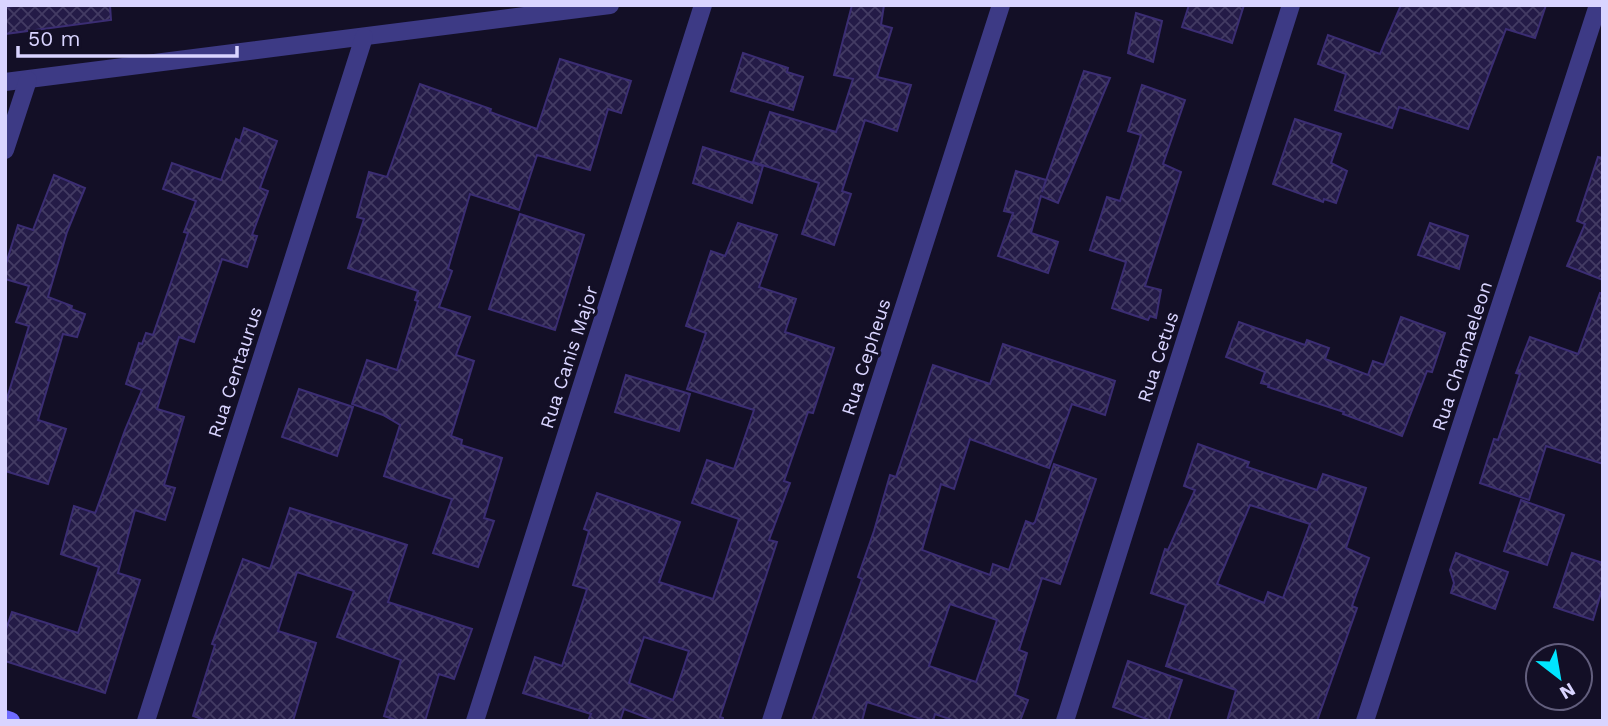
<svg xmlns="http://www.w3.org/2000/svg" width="1608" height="726" viewBox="0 0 1608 726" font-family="'Work Sans',sans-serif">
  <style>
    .building { fill: url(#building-cross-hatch); stroke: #3b2d73; stroke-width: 2; fill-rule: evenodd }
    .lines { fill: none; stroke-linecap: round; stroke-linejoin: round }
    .minor { stroke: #3d3a85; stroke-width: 18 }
    .secondary { stroke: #6f6bff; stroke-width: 18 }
    .labels { text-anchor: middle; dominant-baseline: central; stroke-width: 6; stroke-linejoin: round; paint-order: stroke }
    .street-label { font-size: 19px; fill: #d9d4ff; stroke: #130f26 }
  </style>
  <defs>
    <pattern id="building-cross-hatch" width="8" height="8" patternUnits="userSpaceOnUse" patternTransform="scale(1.75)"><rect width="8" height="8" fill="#241b47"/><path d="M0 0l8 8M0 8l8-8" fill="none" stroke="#433b63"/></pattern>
  </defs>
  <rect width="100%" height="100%" fill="#130f26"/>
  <g class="building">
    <path d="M 22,5 L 110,5 L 111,20 L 5,34 L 5,7 Z"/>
    <path d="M 852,5 L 884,5 L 881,25 L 892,28 L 877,77 L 911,85 L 897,131 L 865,120 L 842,191 L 851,194 L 834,245 L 802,234 L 819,183 L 753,162 L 770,112 L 836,132 L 853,79 L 834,75 Z"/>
    <path d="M 1189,5 L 1244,5 L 1232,43 L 1182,27 Z"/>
    <path d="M 1401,5 L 1546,5 L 1535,38 L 1506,29 L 1468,129 L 1399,107 L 1392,128 L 1335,110 L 1346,74 L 1318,64 L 1328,35 L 1380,54 Z"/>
    <path d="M 1136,13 L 1162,21 L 1153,62 L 1128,53 Z"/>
    <path d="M 743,53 L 788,68 L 787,72 L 803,77 L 793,110 L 731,91 Z"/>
    <path d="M 560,59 L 631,81 L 621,113 L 608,109 L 590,170 L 537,155 L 519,210 L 470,194 L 448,269 L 452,271 L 439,307 L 470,317 L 456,355 L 474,361 L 451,436 L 462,440 L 461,445 L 502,458 L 484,518 L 494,521 L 478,567 L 433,553 L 452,499 L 384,476 L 400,425 L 383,415 L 352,404 L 367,360 L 397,370 L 418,301 L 415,300 L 418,291 L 348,268 L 364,219 L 357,217 L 369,172 L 387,177 L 420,84 L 491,109 L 490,112 L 537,129 Z"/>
    <path d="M 1084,71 L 1110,78 L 1058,203 L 1041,196 L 1031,233 L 1058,242 L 1048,273 L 998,256 L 1013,213 L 1004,211 L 1016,171 L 1046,180 L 1042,192 Z"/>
    <path d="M 1142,85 L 1185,100 L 1163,164 L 1181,172 L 1145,286 L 1161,290 L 1156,318 L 1150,316 L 1148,320 L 1112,308 L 1126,262 L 1090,250 L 1107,197 L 1120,201 L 1141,135 L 1128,131 Z"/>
    <path d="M 1295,119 L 1341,134 L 1331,163 L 1347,171 L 1336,203 L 1324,199 L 1323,202 L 1273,184 Z"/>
    <path d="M 244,128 L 277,141 L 260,188 L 268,191 L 252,235 L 257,236 L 247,267 L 222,259 L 194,342 L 179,337 L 157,409 L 184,417 L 164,485 L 175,488 L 165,520 L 135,510 L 118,573 L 140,580 L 105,693 L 5,661 L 5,632 L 12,612 L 78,633 L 99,567 L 61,554 L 74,506 L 95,513 L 96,511 L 125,430 L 142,390 L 126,384 L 139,343 L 142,344 L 146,333 L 153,335 L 188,233 L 184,232 L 196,201 L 163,189 L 172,163 L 221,180 L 236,139 L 240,141 Z"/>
    <path d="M 703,147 L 763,166 L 752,203 L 693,183 Z"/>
    <path d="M 1598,157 L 1603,158 L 1603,280 L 1567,266 L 1585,224 L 1577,221 Z"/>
    <path d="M 54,175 L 85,188 L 67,232 L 48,297 L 72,306 L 71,309 L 85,314 L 77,337 L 63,334 L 38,420 L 66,429 L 48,484 L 5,471 L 5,405 L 29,326 L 16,322 L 29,286 L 5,279 L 5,267 L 18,225 L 33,230 Z"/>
    <path d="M 520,214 L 584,235 L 555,330 L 489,309 Z"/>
    <path d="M 738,223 L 777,235 L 759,287 L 796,299 L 785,332 L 834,348 L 813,413 L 808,412 L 784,481 L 790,483 L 769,540 L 777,542 L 720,717 L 723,718 L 723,721 L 656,721 L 624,709 L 620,721 L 588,721 L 591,714 L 523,693 L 535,657 L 562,666 L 587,589 L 573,585 L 589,531 L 584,529 L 597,493 L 680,522 L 659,582 L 713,599 L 739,519 L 692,503 L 707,460 L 734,469 L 754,410 L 687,389 L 706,333 L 686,326 L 711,251 L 725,256 ZM 644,637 L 689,651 L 673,700 L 629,683 Z"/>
    <path d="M 1430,223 L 1468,236 L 1459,269 L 1418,255 Z"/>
    <path d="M 1600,293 L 1603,294 L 1603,464 L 1546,446 L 1529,500 L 1480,483 L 1494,439 L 1498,440 L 1520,374 L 1516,373 L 1530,337 L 1578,354 Z"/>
    <path d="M 1401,317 L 1445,333 L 1432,372 L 1427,371 L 1402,436 L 1343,414 L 1344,412 L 1268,387 L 1269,385 L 1261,383 L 1265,372 L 1226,357 L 1239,322 L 1305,345 L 1307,340 L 1329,348 L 1325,359 L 1368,375 L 1373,361 L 1384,365 Z"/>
    <path d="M 1003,344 L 1115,381 L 1105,415 L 1072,404 L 1049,468 L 970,439 L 954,489 L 941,484 L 922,550 L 990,575 L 993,564 L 1009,570 L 1026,521 L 1033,524 L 1035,522 L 1054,464 L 1096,479 L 1060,584 L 1042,578 L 1019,650 L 1027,653 L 1015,695 L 1028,700 L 1020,721 L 955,721 L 935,714 L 933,721 L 927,721 L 867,702 L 862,721 L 812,721 L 862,579 L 858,577 L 874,531 L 890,475 L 896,477 L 933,365 L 990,384 ZM 950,604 L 997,620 L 976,682 L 929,666 Z"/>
    <path d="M 626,375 L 690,394 L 679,431 L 615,412 Z"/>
    <path d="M 299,389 L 353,407 L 337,456 L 282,437 Z"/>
    <path d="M 1198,444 L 1249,462 L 1247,467 L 1317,490 L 1323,474 L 1366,488 L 1346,548 L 1369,558 L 1352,606 L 1357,608 L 1317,721 L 1227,721 L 1236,690 L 1166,666 L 1186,605 L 1151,593 L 1165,549 L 1168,550 L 1195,490 L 1184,486 ZM 1250,505 L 1310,524 L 1283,598 L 1268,592 L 1264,603 L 1217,584 Z"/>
    <path d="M 1521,500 L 1564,515 L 1547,565 L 1504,551 Z"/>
    <path d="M 290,508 L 407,545 L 388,602 L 472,629 L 454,679 L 439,674 L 425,721 L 399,721 L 384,716 L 401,660 L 337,637 L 354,591 L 297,572 L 278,631 L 316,643 L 293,721 L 207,721 L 193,716 L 215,645 L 212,644 L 243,559 L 270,569 Z"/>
    <path d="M 1456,553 L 1508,572 L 1495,609 L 1451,593 L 1454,583 L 1450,570 Z"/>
    <path d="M 1572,553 L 1603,563 L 1603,586 L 1593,620 L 1554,607 Z"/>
    <path d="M 1128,661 L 1182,680 L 1168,721 L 1152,721 L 1113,707 Z"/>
  </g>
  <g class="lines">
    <g class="minor">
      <path d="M 5,82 L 610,5"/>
      <path d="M 5,150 L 28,80"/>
      <path d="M 146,721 L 364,37"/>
      <path d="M 475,721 L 703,5"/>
      <path d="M 771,721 L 1001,5"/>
      <path d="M 1065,721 L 1291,5"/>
      <path d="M 1365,721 L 1598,5"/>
    </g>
    <path class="secondary" d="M 5,719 L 11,721"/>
  </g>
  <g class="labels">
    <g class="street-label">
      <text transform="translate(1462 356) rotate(-72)">Rua Chamaeleon</text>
      <text transform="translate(569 357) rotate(-72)">Rua Canis Major</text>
      <text transform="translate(866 357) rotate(-72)">Rua Cepheus</text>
      <text transform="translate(1158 357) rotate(-72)">Rua Cetus</text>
      <text transform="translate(235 372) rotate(-72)">Rua Centaurus</text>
    </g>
  </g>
  <rect width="1608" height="726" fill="none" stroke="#d9d4ff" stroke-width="14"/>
  <g transform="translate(1559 677) rotate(149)"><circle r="33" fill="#130f26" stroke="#625e7d" stroke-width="2"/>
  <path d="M0-5L12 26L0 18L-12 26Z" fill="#00e5ff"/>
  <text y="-10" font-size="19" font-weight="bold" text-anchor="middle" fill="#d9d4ff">N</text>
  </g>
  <path d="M18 46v10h219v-10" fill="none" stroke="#d9d4ff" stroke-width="3.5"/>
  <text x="28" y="46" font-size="21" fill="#d9d4ff" stroke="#130f26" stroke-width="5" paint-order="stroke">50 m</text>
</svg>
